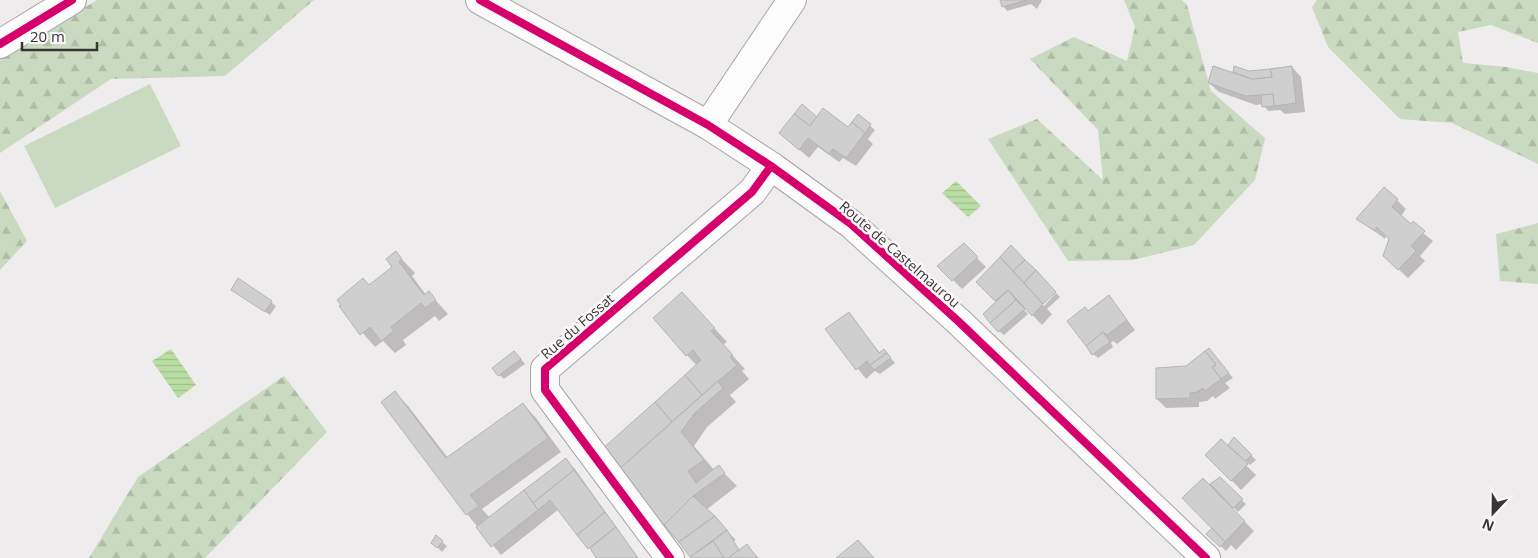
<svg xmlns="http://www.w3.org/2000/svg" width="1538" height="558" viewBox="0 0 1538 558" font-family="'Open Sans',sans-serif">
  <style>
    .forest { fill: url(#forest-firs) }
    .pitch { fill: #cadac0 }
    .water { fill: url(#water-rules) }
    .shadow { fill: #0003 }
    .building { fill: #d0cfcf; stroke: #b5b3b4 }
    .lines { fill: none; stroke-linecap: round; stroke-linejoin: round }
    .street-casing { stroke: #a7a5a6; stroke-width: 30 }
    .secondary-casing { stroke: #a7a5a6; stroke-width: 30 }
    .street { stroke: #fcfcfc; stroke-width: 28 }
    .secondary { stroke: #fcfcfc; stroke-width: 28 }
    .cycleway-casing { stroke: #fcf8f9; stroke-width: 11 }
    .cycleway { stroke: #d6006c; stroke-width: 8 }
    .labels { text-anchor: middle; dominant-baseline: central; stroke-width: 5; stroke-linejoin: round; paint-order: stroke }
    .street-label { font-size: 14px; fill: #373636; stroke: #fcf8f9 }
  </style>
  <defs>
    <pattern id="forest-firs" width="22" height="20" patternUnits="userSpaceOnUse" patternTransform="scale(1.25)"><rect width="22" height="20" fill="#cadac0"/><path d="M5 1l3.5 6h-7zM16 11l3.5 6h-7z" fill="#aebca6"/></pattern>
    <pattern id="water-rules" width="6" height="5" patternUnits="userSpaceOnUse" patternTransform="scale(1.25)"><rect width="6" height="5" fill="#b9dea4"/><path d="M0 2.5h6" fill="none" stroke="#a0bf8e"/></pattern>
  </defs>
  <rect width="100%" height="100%" fill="#eeeced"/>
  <g class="forest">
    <path d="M 97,0 L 314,0 L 225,76 L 111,79 L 0,153 L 0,58 Z"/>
    <path d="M 1124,0 L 1182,0 L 1187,5 L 1211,91 L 1265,138 L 1255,180 L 1194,245 L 1133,260 L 1068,261 L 988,139 L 1037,119 L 1103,180 L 1098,130 L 1030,59 L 1074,37 L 1127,61 L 1135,27 Z"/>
    <path d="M 1317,0 L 1538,0 L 1538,43 L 1491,25 L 1458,32 L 1463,63 L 1506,67 L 1538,73 L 1538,164 L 1452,123 L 1400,119 L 1328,47 L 1312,7 Z"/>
    <path d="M 0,191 L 27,241 L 0,270 Z"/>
    <path d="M 1538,223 L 1538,284 L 1500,281 L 1496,234 Z"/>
    <path d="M 284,376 L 327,432 L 205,558 L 89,558 L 138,477 Z"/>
  </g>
  <path class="pitch" d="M 150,84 L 181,146 L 55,208 L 24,146 Z"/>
  <g class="water">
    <path d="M 956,181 L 981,206 L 968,217 L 942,193 Z"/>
    <path d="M 171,349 L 196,385 L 178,398 L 152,361 Z"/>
  </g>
  <g class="shadow">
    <path d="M 1001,0 L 1042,0 L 1037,9 L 1031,4 L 1007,11 L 1003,6 Z"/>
    <path d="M 1235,67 L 1249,72 L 1292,67 L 1301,77 L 1305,112 L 1285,114 L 1280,110 L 1268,111 L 1263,104 L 1256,105 L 1219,92 L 1209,83 L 1234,74 Z"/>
    <path d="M 858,115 L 875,130 L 868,139 L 873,144 L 856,166 L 843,158 L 839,162 L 818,147 L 809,158 L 780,133 L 817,119 L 849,128 Z"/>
    <path d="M 1397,200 L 1406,209 L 1401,216 L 1433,241 L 1420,256 L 1425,261 L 1408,278 L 1384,256 L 1390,239 L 1386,235 L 1385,239 L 1358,219 Z"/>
    <path d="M 964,245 L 986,267 L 962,289 L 939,266 Z"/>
    <path d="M 1011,247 L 1054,292 L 1042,304 L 1044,306 L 1056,293 L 1060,297 L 1047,309 L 1052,314 L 1042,325 L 1025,307 L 1023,309 L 1028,314 L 1004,335 L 999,331 L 997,302 L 978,282 Z"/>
    <path d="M 396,253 L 415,273 L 412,276 L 426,295 L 429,293 L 448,314 L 439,321 L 435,316 L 403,340 L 406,345 L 395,353 L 383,341 L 375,347 L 340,307 L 394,267 Z"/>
    <path d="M 233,290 L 271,302 L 276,306 L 270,315 Z"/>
    <path d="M 1109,296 L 1135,330 L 1117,344 L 1113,341 L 1111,343 L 1113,347 L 1098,358 L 1093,354 L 1089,312 Z"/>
    <path d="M 695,307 L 727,342 L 723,345 L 745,369 L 742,371 L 749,379 L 730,395 L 736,402 L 707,427 L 694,446 L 714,470 L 718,467 L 737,486 L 706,510 L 736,540 L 732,541 L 741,556 L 747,546 L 759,558 L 692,558 L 617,471 L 697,366 L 687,355 Z"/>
    <path d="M 849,313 L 880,353 L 884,351 L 895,363 L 880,374 L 875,371 L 866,379 L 827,329 Z"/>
    <path d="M 1213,354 L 1233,378 L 1225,383 L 1230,388 L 1215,399 L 1213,396 L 1207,401 L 1199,402 L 1199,407 L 1166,408 L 1157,399 L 1187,367 Z"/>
    <path d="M 519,357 L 525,364 L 504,379 L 499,375 Z"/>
    <path d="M 395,393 L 408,406 L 448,458 L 523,404 L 536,418 L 561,452 L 482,509 L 490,518 L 566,460 L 575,469 L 638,558 L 598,558 L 559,509 L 501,555 L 467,514 Z"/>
    <path d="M 1234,439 L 1256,460 L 1250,465 L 1229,445 Z"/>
    <path d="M 1221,441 L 1256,475 L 1241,490 L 1207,455 Z"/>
    <path d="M 1220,479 L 1246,504 L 1238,512 L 1226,499 L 1224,501 L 1254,531 L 1236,550 L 1231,545 L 1226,551 L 1208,534 L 1213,529 L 1210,486 Z"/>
    <path d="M 442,542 L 447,546 L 442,552 L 437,547 Z"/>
  </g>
  <g class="building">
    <path d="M 1000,0 L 1027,0 L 1002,7 Z"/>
    <path d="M 1213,66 L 1252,79 L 1272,77 L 1270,69 L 1292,66 L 1296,103 L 1274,106 L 1273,94 L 1246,96 L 1208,83 Z"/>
    <path d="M 1234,66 L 1249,71 L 1270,69 L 1272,77 L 1252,79 L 1233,72 Z"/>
    <path d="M 1273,94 L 1274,106 L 1262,107 L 1261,95 Z"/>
    <path d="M 802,104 L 817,117 L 810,126 L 794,114 Z"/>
    <path d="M 823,108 L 848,127 L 852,122 L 865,133 L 846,158 L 833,149 L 829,154 L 808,138 L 799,150 L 779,133 L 794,114 L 810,126 Z"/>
    <path d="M 858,114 L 871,124 L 865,133 L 852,122 Z"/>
    <path d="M 1384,187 L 1398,199 L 1392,207 L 1411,224 L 1413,221 L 1425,231 L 1411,246 L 1416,251 L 1398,270 L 1383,256 L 1389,239 L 1377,227 L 1375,231 L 1356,219 Z"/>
    <path d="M 964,243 L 978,257 L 952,281 L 937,266 Z"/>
    <path d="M 1011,245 L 1025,260 L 1013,271 L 1000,257 Z"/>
    <path d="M 396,251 L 402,259 L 399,262 L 424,295 L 429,291 L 436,300 L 425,308 L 421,303 L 391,327 L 394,331 L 381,341 L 370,327 L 360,335 L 339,306 L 341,305 L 337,300 L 363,278 L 369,285 L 392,267 L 386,259 Z"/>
    <path d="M 1000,257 L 1043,304 L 1032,316 L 1008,290 L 995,301 L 976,282 Z"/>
    <path d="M 1025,260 L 1036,270 L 1024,283 L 1013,271 Z"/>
    <path d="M 1036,270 L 1056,292 L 1043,304 L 1024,283 Z"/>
    <path d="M 238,278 L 272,301 L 265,312 L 231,290 Z"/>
    <path d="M 1008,290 L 1016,300 L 990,323 L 983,314 Z"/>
    <path d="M 682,292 L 715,328 L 711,331 L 733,355 L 730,357 L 737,365 L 702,395 L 685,375 L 701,360 L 693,350 L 686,356 L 653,318 Z"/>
    <path d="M 1109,295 L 1127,320 L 1107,335 L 1103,332 L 1086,346 L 1067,321 L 1085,307 L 1088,311 Z"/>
    <path d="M 1016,300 L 1025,309 L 998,332 L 990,323 Z"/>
    <path d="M 849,312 L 879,353 L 884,349 L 887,353 L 870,365 L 867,361 L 856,370 L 825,329 Z"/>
    <path d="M 1103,332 L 1110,342 L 1092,355 L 1086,346 Z"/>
    <path d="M 1209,348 L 1229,373 L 1221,379 L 1212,367 L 1216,365 L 1205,351 Z"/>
    <path d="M 514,351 L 521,359 L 498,376 L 492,368 Z"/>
    <path d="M 1205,351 L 1216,365 L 1212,367 L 1221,379 L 1205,391 L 1203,388 L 1197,392 L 1190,393 L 1190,398 L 1156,399 L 1156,368 L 1186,366 Z"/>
    <path d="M 887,353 L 891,358 L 874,370 L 870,365 Z"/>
    <path d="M 685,375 L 702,395 L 672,422 L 655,402 Z"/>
    <path d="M 718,381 L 723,388 L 694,414 L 681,432 L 704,460 L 688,471 L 696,483 L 719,465 L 725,473 L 693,496 L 664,525 L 616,472 Z"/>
    <path d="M 395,391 L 446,458 L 523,403 L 548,438 L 470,495 L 479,506 L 466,515 L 381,402 Z"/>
    <path d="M 655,402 L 672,422 L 616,472 L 601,450 Z"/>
    <path d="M 1234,437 L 1252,455 L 1245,461 L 1228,445 Z"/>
    <path d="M 1221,439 L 1248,464 L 1231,481 L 1205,455 Z"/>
    <path d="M 566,458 L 574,470 L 533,503 L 524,490 Z"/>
    <path d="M 574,470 L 605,512 L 577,535 L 550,500 L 538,510 L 533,503 Z"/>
    <path d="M 1220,477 L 1243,499 L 1233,508 L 1210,484 Z"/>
    <path d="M 1203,478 L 1245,521 L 1225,542 L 1182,498 Z"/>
    <path d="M 524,490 L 538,510 L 491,547 L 476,527 Z"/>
    <path d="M 693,496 L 715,516 L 679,542 L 664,525 Z"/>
    <path d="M 605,512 L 616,527 L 588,549 L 577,535 Z"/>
    <path d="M 715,516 L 727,530 L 690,557 L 679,542 Z"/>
    <path d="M 616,527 L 638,558 L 596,558 L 590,548 Z"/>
    <path d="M 1212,528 L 1225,542 L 1220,547 L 1206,534 Z"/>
    <path d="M 727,530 L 739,550 L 728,558 L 724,558 L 713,541 Z"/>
    <path d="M 436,535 L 443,541 L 437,548 L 431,543 Z"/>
    <path d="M 858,540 L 874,558 L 836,558 Z"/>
    <path d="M 713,541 L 724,558 L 691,558 L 690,557 Z"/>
    <path d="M 747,544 L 757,558 L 728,558 L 739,550 Z"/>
  </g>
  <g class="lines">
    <g class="street-casing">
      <g id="street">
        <path d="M 0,44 L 72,0"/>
        <path d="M 708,125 L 792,0"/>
        <path d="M 670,558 L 545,390 L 545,369 L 752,192 L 771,166"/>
      </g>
    </g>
    <g class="secondary-casing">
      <path id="secondary" d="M 480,0 L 708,125 L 771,166 L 851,224 L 958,321 L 1206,558"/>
    </g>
    <use href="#street" class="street"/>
    <use href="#secondary" class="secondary"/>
    <g class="cycleway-casing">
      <g id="cycleway">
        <path d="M 480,0 L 708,125 L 771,166 L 851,224 L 958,321 L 1206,558"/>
        <path d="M 0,44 L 72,0"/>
        <path d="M 670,558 L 545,390 L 545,369 L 752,192 L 771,166"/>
      </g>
    </g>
    <use href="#cycleway" class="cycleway"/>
  </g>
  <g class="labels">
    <g class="street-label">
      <text transform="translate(900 254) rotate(41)">Route de Castelmaurou</text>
      <text transform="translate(577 326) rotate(-41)">Rue du Fossat</text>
    </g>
  </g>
  <g transform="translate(1493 513) rotate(202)" stroke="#fcf8f9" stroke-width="4" paint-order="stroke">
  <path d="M0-4L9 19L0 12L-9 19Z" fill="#373636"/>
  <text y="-8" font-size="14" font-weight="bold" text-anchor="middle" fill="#373636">N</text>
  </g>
  <path d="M22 42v8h75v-8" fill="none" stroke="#373636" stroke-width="2.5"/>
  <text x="30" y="42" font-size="15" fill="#373636" stroke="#fcf8f9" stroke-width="4" paint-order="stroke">20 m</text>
</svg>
